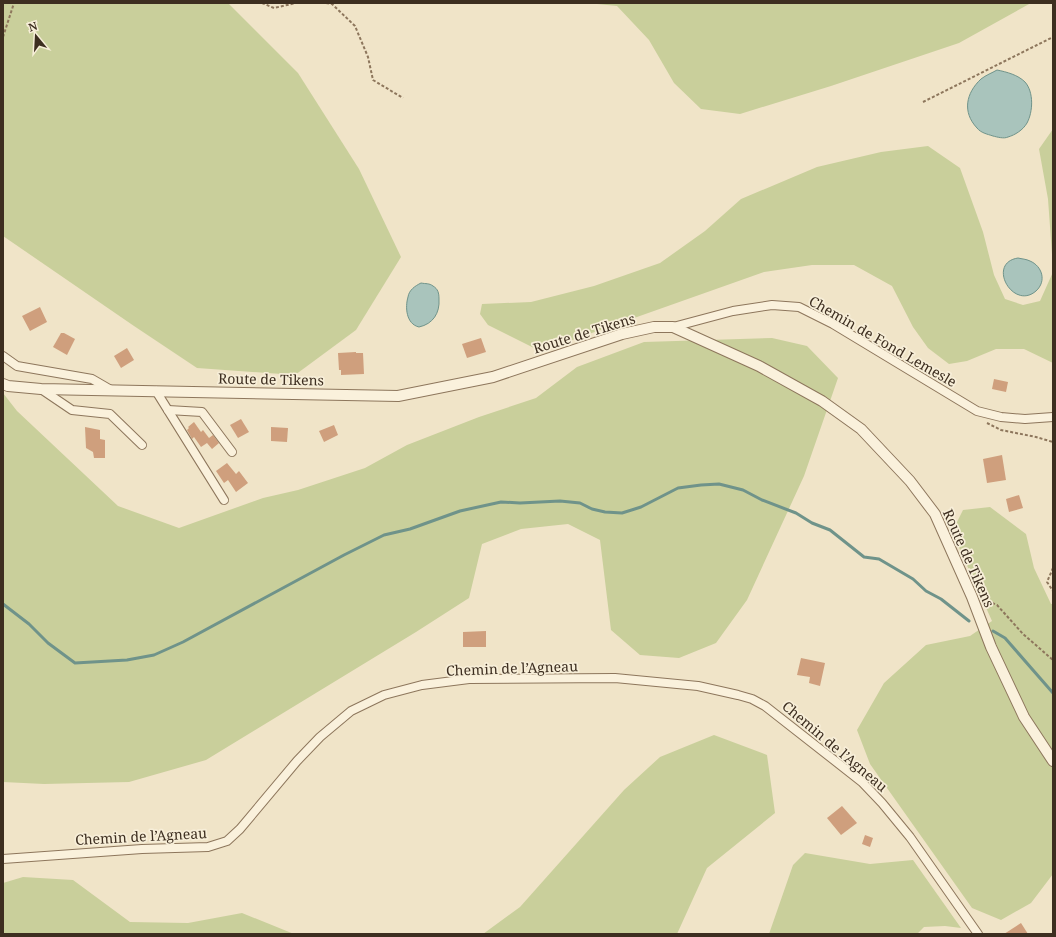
<svg xmlns="http://www.w3.org/2000/svg" width="1056" height="937" viewBox="0 0 1056 937" font-family="'Noto Serif',serif">
  <style>
    .green { fill: #c9cf9b }
    .water { fill: #a9c4bc; stroke: #6f938a }
    .lines { fill: none; stroke-linecap: round; stroke-linejoin: round }
    .stream { stroke: #6f938a; stroke-width: 3 }
    .building { fill: #cf9f7d }
    .minor-casing { stroke: #8d765c; stroke-width: 10 }
    .tertiary-casing { stroke: #8d765c; stroke-width: 12 }
    .path { stroke: #8d765c; stroke-width: 2; stroke-dasharray: 3 2; stroke-linecap: butt }
    .minor { stroke: #faf1dc; stroke-width: 8 }
    .tertiary { stroke: #faf1dc; stroke-width: 10 }
    .labels { text-anchor: middle; dominant-baseline: central; stroke-width: 3.5; stroke-linejoin: round; paint-order: stroke }
    .street-label { font-size: 14px; fill: #3d2e20; stroke: #f7eed8 }
  </style>
  <rect width="100%" height="100%" fill="#f0e4c8"/>
  <g class="green">
    <path d="M 3,3 L 228,3 L 298,73 L 359,169 L 401,257 L 356,330 L 295,375 L 197,368 L 134,326 L 3,236 Z"/>
    <path d="M 587,3 L 1031,3 L 959,43 L 831,86 L 740,114 L 701,109 L 674,83 L 649,40 L 617,6 Z"/>
    <path d="M 1053,129 L 1053,268 L 1048,199 L 1039,149 Z"/>
    <path d="M 928,146 L 960,168 L 983,232 L 994,275 L 1005,299 L 1023,305 L 1040,301 L 1053,272 L 1053,363 L 1024,349 L 996,349 L 967,361 L 949,364 L 928,348 L 913,327 L 892,286 L 854,265 L 812,265 L 764,272 L 572,340 L 534,348 L 488,325 L 480,314 L 482,304 L 531,302 L 594,286 L 660,263 L 705,231 L 741,199 L 817,167 L 881,152 Z"/>
    <path d="M 772,338 L 807,346 L 838,378 L 804,476 L 747,600 L 716,643 L 679,658 L 640,655 L 611,630 L 600,540 L 568,524 L 521,529 L 482,544 L 469,598 L 416,632 L 206,760 L 129,782 L 44,784 L 3,782 L 3,393 L 17,411 L 118,506 L 179,528 L 263,498 L 298,490 L 365,468 L 407,445 L 479,417 L 536,398 L 577,367 L 644,342 Z"/>
    <path d="M 990,507 L 1026,534 L 1034,568 L 1051,604 L 1053,604 L 1053,784 L 1052,785 L 1053,874 L 1031,903 L 1001,920 L 972,908 L 870,764 L 857,730 L 884,683 L 926,645 L 970,636 L 992,621 L 952,532 L 963,510 Z"/>
    <path d="M 714,735 L 767,755 L 775,813 L 707,868 L 677,934 L 483,934 L 520,907 L 624,790 L 660,757 Z"/>
    <path d="M 805,853 L 870,864 L 913,860 L 961,928 L 945,926 L 924,927 L 917,934 L 769,934 L 793,865 Z"/>
    <path d="M 23,877 L 73,880 L 130,922 L 188,923 L 242,913 L 294,934 L 3,934 L 3,883 Z"/>
  </g>
  <g class="water">
    <path d="M 997,70 C 1007,72 1018,75 1025,82 C 1034,92 1033,112 1027,123 C 1023,130 1015,135 1008,137 C 1004,139 997,137 993,136 C 987,134 981,133 977,128 C 962,112 966,93 981,79 C 986,75 992,73 997,70 Z"/>
    <path d="M 1018,258 C 1022,259 1026,259 1030,261 C 1042,266 1047,281 1036,291 C 1013,311 986,263 1018,258 Z"/>
    <path d="M 421,283 C 426,284 429,283 433,286 C 438,289 439,293 439,299 C 440,313 433,324 419,327 C 406,324 405,307 408,297 C 409,290 415,286 421,283 Z"/>
  </g>
  <g class="lines">
    <g class="stream">
      <path d="M 3,604 L 29,624 L 48,643 L 75,663 L 127,660 L 154,655 L 183,642 L 344,555 L 384,535 L 410,529 L 460,511 L 501,502 L 520,503 L 560,501 L 580,503 L 592,509 L 605,512 L 622,513 L 641,507 L 678,488 L 701,485 L 719,484 L 743,490 L 762,500 L 796,513 L 812,523 L 830,530 L 864,557 L 879,559 L 913,579 L 926,591 L 941,599 L 969,621"/>
      <path d="M 993,631 L 1005,638 L 1053,693"/>
    </g>
  </g>
  <g class="building">
    <path d="M 40,307 L 47,322 L 30,331 L 22,316 Z"/>
    <path d="M 61,333 L 64,333 L 75,339 L 67,355 L 53,347 Z"/>
    <path d="M 481,338 L 486,352 L 467,358 L 462,344 Z"/>
    <path d="M 127,348 L 134,360 L 121,368 L 114,356 Z"/>
    <path d="M 356,352 L 356,353 L 363,353 L 364,374 L 341,375 L 341,370 L 339,370 L 338,353 Z"/>
    <path d="M 994,379 L 1008,382 L 1006,392 L 992,389 Z"/>
    <path d="M 241,419 L 249,432 L 238,438 L 230,425 Z"/>
    <path d="M 194,422 L 201,432 L 203,430 L 209,438 L 213,435 L 219,443 L 212,449 L 207,443 L 201,447 L 194,437 L 192,439 L 187,430 L 189,428 L 188,427 Z"/>
    <path d="M 334,425 L 338,435 L 324,442 L 319,431 Z"/>
    <path d="M 85,427 L 100,430 L 100,439 L 105,440 L 105,458 L 94,458 L 93,452 L 86,448 Z"/>
    <path d="M 271,427 L 288,428 L 287,442 L 271,441 Z"/>
    <path d="M 1002,455 L 1006,480 L 987,483 L 983,459 Z"/>
    <path d="M 227,463 L 236,474 L 239,471 L 248,483 L 236,492 L 228,480 L 224,483 L 216,471 Z"/>
    <path d="M 1019,495 L 1023,508 L 1009,512 L 1006,499 Z"/>
    <path d="M 486,631 L 486,647 L 463,647 L 463,632 Z"/>
    <path d="M 801,658 L 825,663 L 820,686 L 809,683 L 810,677 L 797,675 Z"/>
    <path d="M 842,806 L 857,823 L 841,835 L 827,818 Z"/>
    <path d="M 865,835 L 873,838 L 870,847 L 862,844 Z"/>
    <path d="M 1021,923 L 1028,934 L 1004,934 Z"/>
  </g>
  <g class="lines">
    <g class="minor-casing">
      <g id="minor">
        <path d="M 673,327 L 733,311 L 772,305 L 799,307 L 833,324 L 977,411 L 1001,417 L 1025,419 L 1053,417"/>
        <path d="M 3,356 L 17,366 L 92,379 L 111,390"/>
        <path d="M 41,389 L 72,410 L 110,414 L 142,445"/>
        <path d="M 156,391 L 224,500"/>
        <path d="M 168,410 L 202,412 L 232,452"/>
        <path d="M 3,859 L 142,849 L 208,847 L 227,841 L 240,829 L 297,761 L 320,737 L 351,711 L 384,695 L 422,685 L 469,679 L 615,678 L 698,686 L 738,695 L 752,699 L 765,706 L 862,782 L 882,803 L 910,837 L 978,934"/>
      </g>
    </g>
    <g class="tertiary-casing">
      <path id="tertiary" d="M 3,384 L 8,386 L 41,389 L 398,396 L 493,377 L 622,334 L 654,327 L 673,327 L 759,366 L 822,401 L 861,429 L 910,481 L 935,514 L 972,597 L 991,647 L 1024,717 L 1053,761"/>
    </g>
    <g class="path">
      <path d="M 262,3 L 274,8 L 296,3"/>
      <path d="M 326,3 L 332,4 L 355,26 L 368,57 L 373,80 L 403,98"/>
      <path d="M 3,37 L 14,3"/>
      <path d="M 923,102 L 1053,37"/>
      <path d="M 987,423 L 1001,430 L 1036,437 L 1053,442"/>
      <path d="M 1053,568 L 1047,582 L 1053,591"/>
      <path d="M 983,599 L 997,605 L 1023,634 L 1053,660"/>
    </g>
    <use href="#minor" class="minor"/>
    <use href="#tertiary" class="tertiary"/>
  </g>
  <g class="labels">
    <g class="street-label">
      <text transform="translate(584 333) rotate(-17)">Route de Tikens</text>
      <text transform="translate(883 341) rotate(30)">Chemin de Fond Lemesle</text>
      <text transform="translate(271 379) rotate(1)">Route de Tikens</text>
      <text transform="translate(969 558) rotate(66)">Route de Tikens</text>
      <text transform="translate(512 668) rotate(-2)">Chemin de l’Agneau</text>
      <text transform="translate(835 746) rotate(40)">Chemin de l’Agneau</text>
      <text transform="translate(141 836) rotate(-3)">Chemin de l’Agneau</text>
    </g>
  </g>
  <rect width="1056" height="937" fill="none" stroke="#3d2e20" stroke-width="8"/>
  <g transform="translate(36 36) rotate(342)" stroke="#f7eed8" stroke-width="3" paint-order="stroke">
  <path d="M0-3L7 15L0 10L-7 15Z" fill="#3d2e20"/>
  <text y="-6" font-size="11" font-weight="bold" text-anchor="middle" fill="#3d2e20">N</text>
  </g>
</svg>
